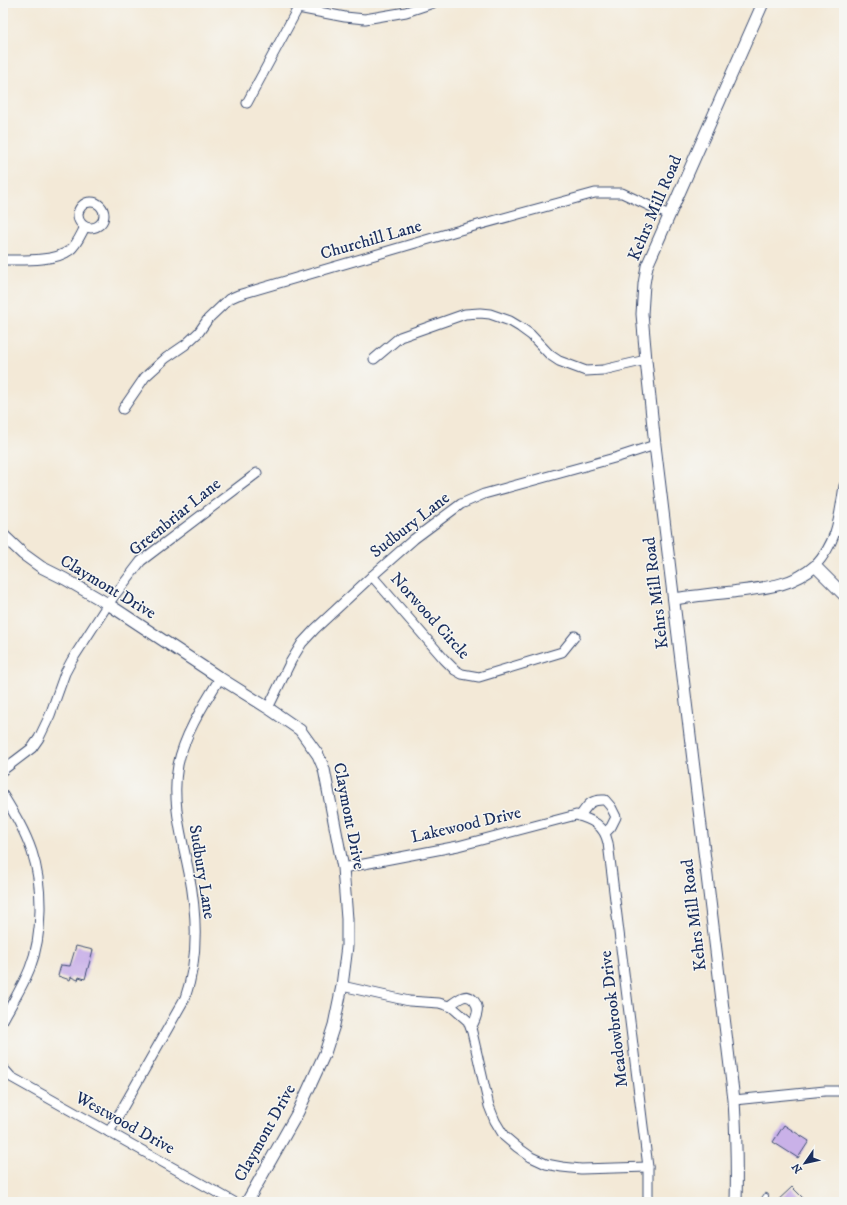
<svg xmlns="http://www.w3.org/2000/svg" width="847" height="1205" viewBox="0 0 847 1205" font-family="'IM FELL DW Pica',serif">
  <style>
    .building { fill: #c9b1e8 }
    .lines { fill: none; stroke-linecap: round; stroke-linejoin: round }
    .service-casing { stroke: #3b4b70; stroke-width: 6 }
    .minor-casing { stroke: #3b4b70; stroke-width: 11 }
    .tertiary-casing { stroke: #3b4b70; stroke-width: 13 }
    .service { stroke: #fff; stroke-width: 4.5 }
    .minor { stroke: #fff; stroke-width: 9 }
    .tertiary { stroke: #fff; stroke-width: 11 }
    .labels { text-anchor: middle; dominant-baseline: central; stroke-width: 3; stroke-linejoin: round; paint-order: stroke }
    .street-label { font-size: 17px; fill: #1b2f5e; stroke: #f6f6f2 }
  </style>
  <rect width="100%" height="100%" fill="#f6f6f2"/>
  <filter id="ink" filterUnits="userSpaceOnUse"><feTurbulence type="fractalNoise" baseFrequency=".025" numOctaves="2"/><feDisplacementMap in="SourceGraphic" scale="8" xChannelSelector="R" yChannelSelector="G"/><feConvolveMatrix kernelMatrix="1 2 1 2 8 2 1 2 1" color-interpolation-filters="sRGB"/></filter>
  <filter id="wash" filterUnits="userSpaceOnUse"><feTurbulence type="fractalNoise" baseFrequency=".012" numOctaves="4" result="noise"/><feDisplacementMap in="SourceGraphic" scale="16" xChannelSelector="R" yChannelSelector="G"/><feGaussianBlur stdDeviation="0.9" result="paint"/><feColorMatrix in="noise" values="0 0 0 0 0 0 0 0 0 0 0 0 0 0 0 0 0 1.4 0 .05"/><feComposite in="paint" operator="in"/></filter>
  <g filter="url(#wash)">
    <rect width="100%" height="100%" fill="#f3e9d7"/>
    <g id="blocks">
      <g class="building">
        <path d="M 76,946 L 93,950 L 85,979 L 79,977 L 78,980 L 71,977 L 70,980 L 58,976 L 61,965 L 70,966 Z"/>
        <path d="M 784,1125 L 809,1141 L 798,1158 L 773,1142 Z"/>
        <path d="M 792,1187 L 807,1202 L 776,1202 Z"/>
      </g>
    </g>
  </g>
  <g filter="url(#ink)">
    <use href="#blocks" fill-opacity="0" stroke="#3b4b70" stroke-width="1"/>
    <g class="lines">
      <g class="service-casing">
        <path id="service" d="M 762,1202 L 766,1196"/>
      </g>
      <g class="minor-casing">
        <g id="minor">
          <path d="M 291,3 L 298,8 L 345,17 L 365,19 L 406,12 L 433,3"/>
          <path d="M 247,103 L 298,8"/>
          <circle cx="91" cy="215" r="13"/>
          <path d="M 3,260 C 21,260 55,262 70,250 C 77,245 81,234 85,227"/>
          <path d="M 374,359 L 400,337 L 465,314 L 480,313 L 490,314 L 510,321 L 520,327 L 531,335 L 550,355 L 559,361 L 586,371 L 603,370 L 646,360"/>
          <path d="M 123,409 L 145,377 L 166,358 L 185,345 L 199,332 L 208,319 L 229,299 L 238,295 L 460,230 L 595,193 L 622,193 L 669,215"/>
          <path d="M 815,566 C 838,541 839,517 844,486"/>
          <path d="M 372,576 L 444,659 L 455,670 L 462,674 L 479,677 L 562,652 L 575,636"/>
          <path d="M 268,708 L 291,661 L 302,643 L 315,629 L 372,576 L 414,539 L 461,504 L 484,494 L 618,457 L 655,445"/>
          <path d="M 3,770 L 32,748 L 39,738 L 50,715 L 65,673 L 72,660 L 108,604 L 141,561 L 257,473"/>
          <path d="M 3,795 C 14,813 25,831 32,852 C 43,885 43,935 30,968 C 23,986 12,1003 3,1020"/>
          <path d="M 580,816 C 588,805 590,799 605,800 L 611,807 L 616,817 L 611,827 L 605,833"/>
          <path d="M 343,868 L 458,846 L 576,815 C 593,820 604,825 608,843 L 648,1167 L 648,1202"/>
          <path d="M 342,986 L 409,1001 L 439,1003 L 452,1007 L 468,1021 L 472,1032 L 489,1106 L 495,1121 L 504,1136 L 517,1147 L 531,1157 L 546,1164 L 562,1167 L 581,1169 L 648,1167"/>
          <path d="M 449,1006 C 453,1003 458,999 463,997 C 472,994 479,1005 477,1013 C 476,1019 473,1024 471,1028"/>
          <path d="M 3,1068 L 11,1077 L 234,1202"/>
          <path d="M 734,1100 L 825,1091 L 841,1091"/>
          <path d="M 109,1132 L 185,998 C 199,958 197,914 189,873 C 182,837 171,802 178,765 C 184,735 204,704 220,678"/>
        </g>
      </g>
      <g class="tertiary-casing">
        <g id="tertiary">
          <path d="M 3,535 L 23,554 L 41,567 L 65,579 L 108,604 L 220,678 L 268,708 L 300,730 L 318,755 L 324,769 L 343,868 L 347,919 L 347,946 L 342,986 L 334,1025 L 325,1053 L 298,1112 L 247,1202"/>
          <path d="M 674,599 C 693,596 712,594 732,592 C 761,588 792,587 815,566 L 844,595"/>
          <path d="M 736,1202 C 737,1168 736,1134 734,1100 L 655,445 L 646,360 L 642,314 L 644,284 L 647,266 L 763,3"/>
        </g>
      </g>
      <use href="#service" class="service"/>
      <use href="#minor" class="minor"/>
      <use href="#tertiary" class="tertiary"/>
    </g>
  </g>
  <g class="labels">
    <g class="street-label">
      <text transform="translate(655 208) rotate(-67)">Kehrs Mill Road</text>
      <text transform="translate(371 240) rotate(-16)">Churchill Lane</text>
      <text transform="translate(175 517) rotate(-39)">Greenbriar Lane</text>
      <text transform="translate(410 525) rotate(-38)">Sudbury Lane</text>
      <text transform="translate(108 587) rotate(31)">Claymont Drive</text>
      <text transform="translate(656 593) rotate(-97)">Kehrs Mill Road</text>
      <text transform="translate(430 616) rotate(48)">Norwood Circle</text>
      <text transform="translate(349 816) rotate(79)">Claymont Drive</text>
      <text transform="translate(466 825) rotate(-13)">Lakewood Drive</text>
      <text transform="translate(202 872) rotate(81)">Sudbury Lane</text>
      <text transform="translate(694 915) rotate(-97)">Kehrs Mill Road</text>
      <text transform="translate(614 1019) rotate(-97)">Meadowbrook Drive</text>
      <text transform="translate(125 1123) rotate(29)">Westwood Drive</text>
      <text transform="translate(265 1133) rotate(-61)">Claymont Drive</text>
    </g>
  </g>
  <rect width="847" height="1205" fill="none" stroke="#f6f6f2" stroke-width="16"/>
  <g transform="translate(805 1163) rotate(236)" stroke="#f6f6f2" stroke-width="3" paint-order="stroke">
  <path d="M0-3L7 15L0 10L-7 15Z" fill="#1b2f5e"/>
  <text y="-6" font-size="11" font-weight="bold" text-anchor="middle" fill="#1b2f5e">N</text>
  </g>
</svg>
